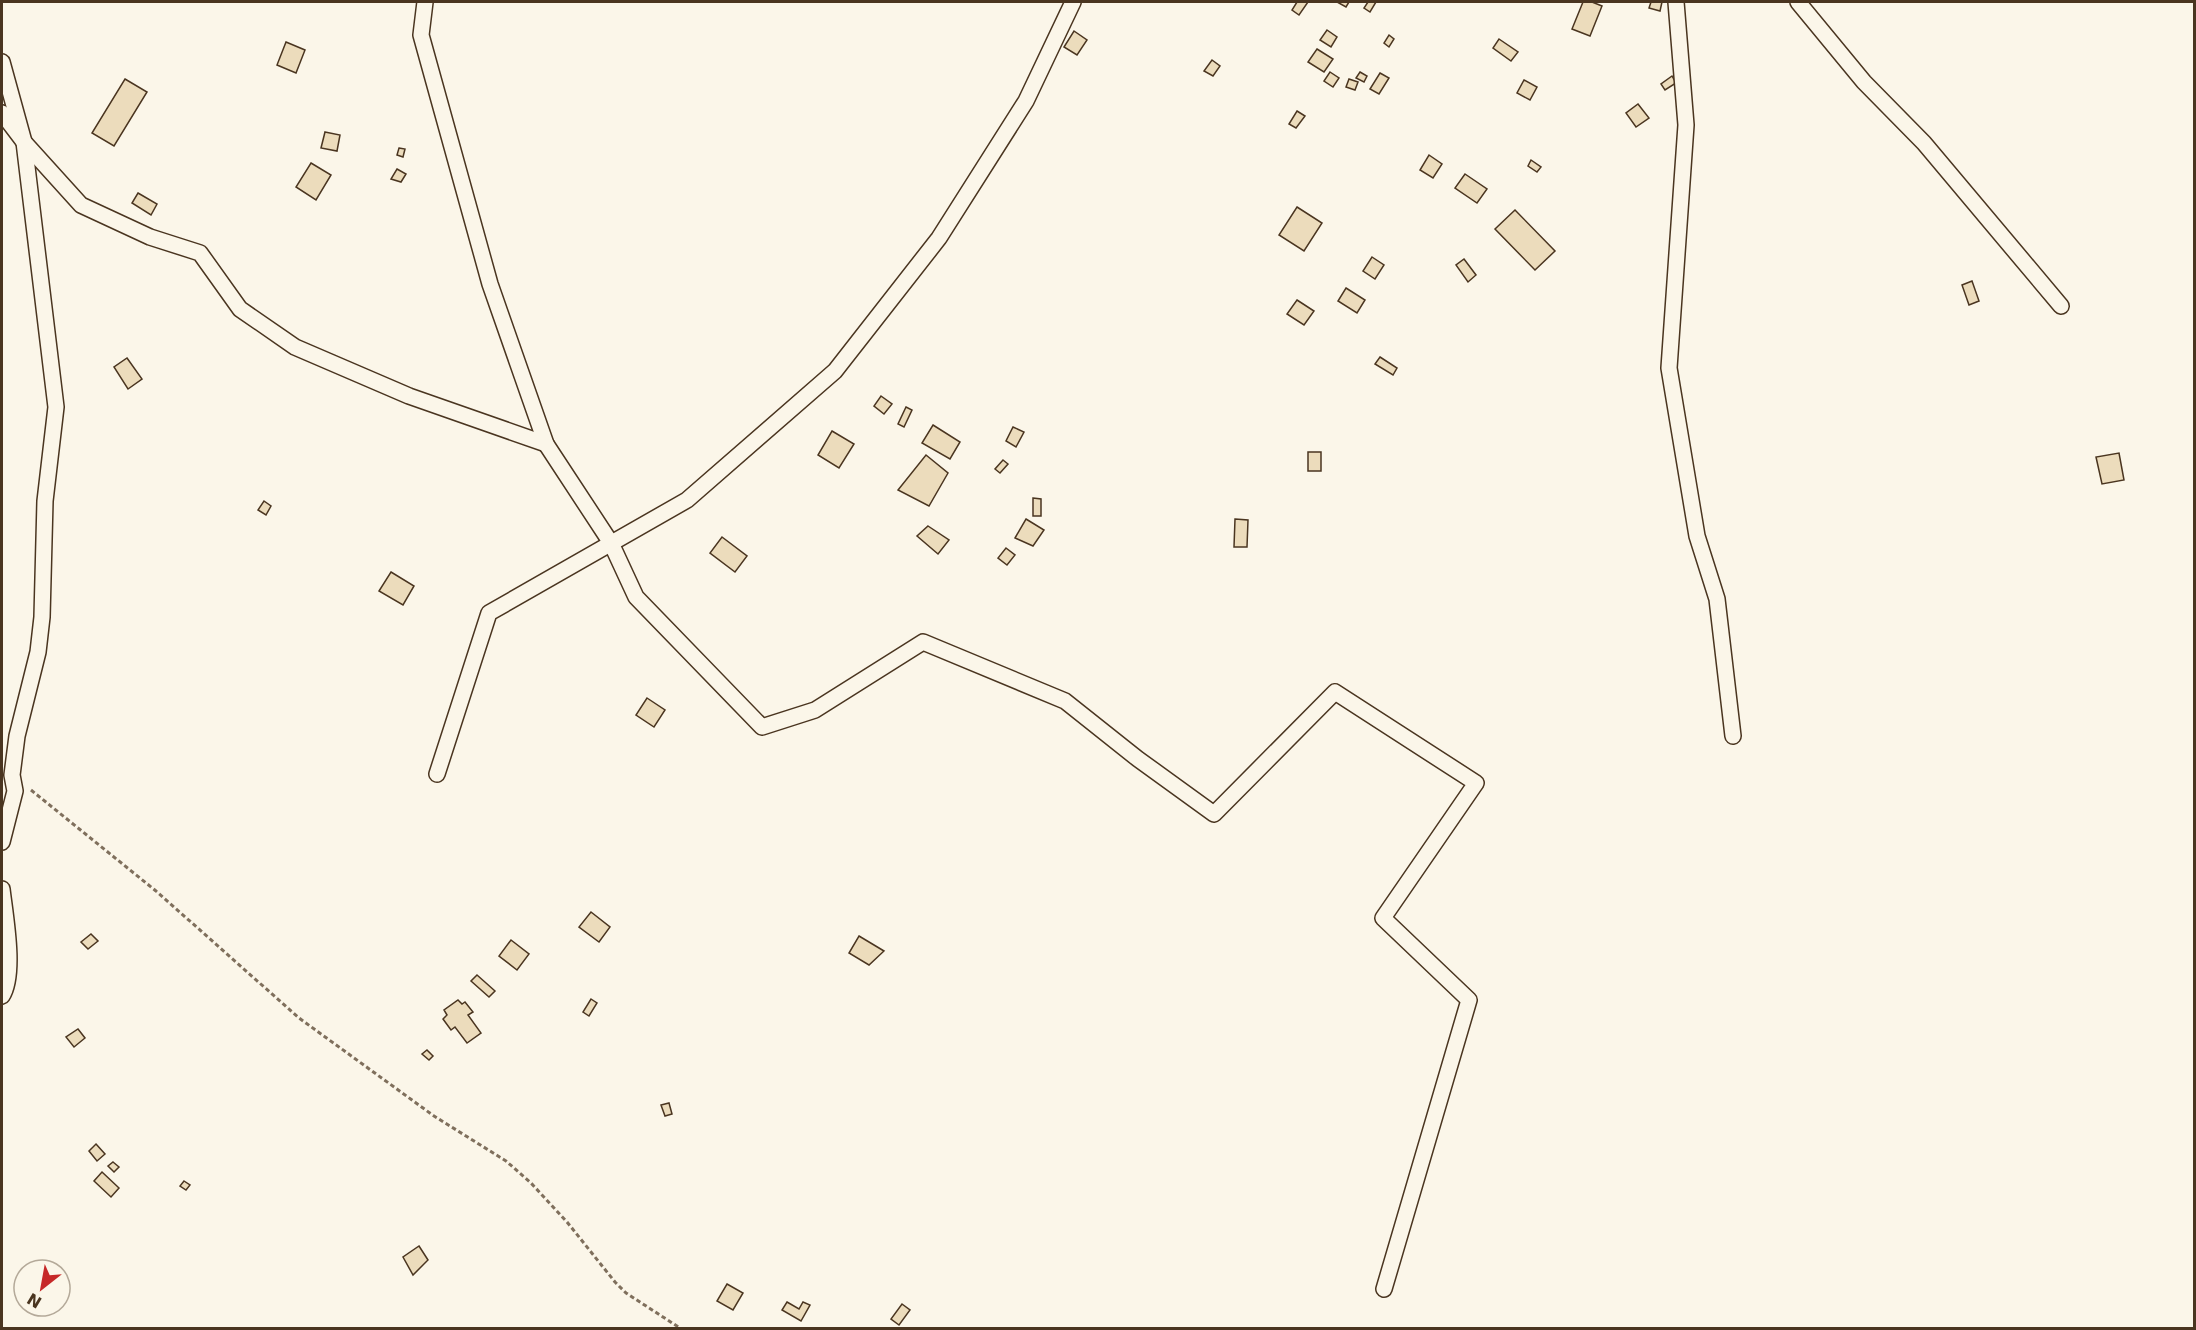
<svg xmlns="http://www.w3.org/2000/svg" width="2196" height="1330" viewBox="0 0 2196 1330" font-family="'DejaVu Sans',sans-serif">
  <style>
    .building { fill: #ecdcbc; stroke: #4a3520; stroke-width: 1.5 }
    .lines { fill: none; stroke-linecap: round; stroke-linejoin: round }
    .street-casing { stroke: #4a3520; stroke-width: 18 }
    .path { stroke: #7f6f5c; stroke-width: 3; stroke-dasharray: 4.5 3; stroke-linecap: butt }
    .street { stroke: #fbf6e9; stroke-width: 15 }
  </style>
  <rect width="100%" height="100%" fill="#fbf6e9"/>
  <g class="building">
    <path d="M 1297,2 L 1308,2 L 1299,15 L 1292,10 Z"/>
    <path d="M 1337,2 L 1349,2 L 1346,7 Z"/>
    <path d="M 1368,2 L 1376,2 L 1370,12 L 1364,8 Z"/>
    <path d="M 1583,2 L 1592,2 L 1602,6 L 1590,36 L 1572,29 Z"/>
    <path d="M 1651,2 L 1662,2 L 1660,11 L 1649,8 Z"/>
    <path d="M 1327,30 L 1337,37 L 1331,47 L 1320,40 Z"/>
    <path d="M 1074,31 L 1087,40 L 1077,55 L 1064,47 Z"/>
    <path d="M 1389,35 L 1394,39 L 1389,47 L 1384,43 Z"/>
    <path d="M 1499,39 L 1518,52 L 1511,61 L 1493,48 Z"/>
    <path d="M 286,42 L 305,50 L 296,73 L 277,65 Z"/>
    <path d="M 1317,49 L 1333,59 L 1324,72 L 1308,62 Z"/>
    <path d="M 1212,60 L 1220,66 L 1213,76 L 1204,71 Z"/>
    <path d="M 1330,72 L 1339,78 L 1333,87 L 1324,81 Z"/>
    <path d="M 1360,72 L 1367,76 L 1364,82 L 1356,78 Z"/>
    <path d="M 1380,73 L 1389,78 L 1379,94 L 1370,89 Z"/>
    <path d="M 1672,76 L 1676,83 L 1665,90 L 1661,84 Z"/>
    <path d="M 125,79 L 147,92 L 114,146 L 92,133 Z"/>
    <path d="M 1349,79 L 1358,82 L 1355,90 L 1346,87 Z"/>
    <path d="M 1524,80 L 1537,87 L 1530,100 L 1517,93 Z"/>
    <path d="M 1638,104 L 1649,118 L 1636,127 L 1626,113 Z"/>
    <path d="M 1297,111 L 1305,116 L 1296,128 L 1289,124 Z"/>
    <path d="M 325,132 L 340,135 L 337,151 L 321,148 Z"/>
    <path d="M 399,148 L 405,149 L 403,157 L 397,155 Z"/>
    <path d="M 1429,155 L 1442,164 L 1433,178 L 1420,170 Z"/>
    <path d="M 1531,160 L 1541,167 L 1537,172 L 1528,166 Z"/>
    <path d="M 311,163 L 331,175 L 316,200 L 296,187 Z"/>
    <path d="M 397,169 L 406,174 L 401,182 L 391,179 Z"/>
    <path d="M 1465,174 L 1487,189 L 1477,203 L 1455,188 Z"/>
    <path d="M 138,193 L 157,204 L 151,215 L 132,203 Z"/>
    <path d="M 1297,207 L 1322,223 L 1304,251 L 1279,235 Z"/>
    <path d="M 1515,210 L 1555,251 L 1535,270 L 1495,229 Z"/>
    <path d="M 1372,257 L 1384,265 L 1375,279 L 1363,271 Z"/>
    <path d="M 1464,259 L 1476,275 L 1468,282 L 1456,265 Z"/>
    <path d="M 1972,281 L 1979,301 L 1969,305 L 1962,285 Z"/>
    <path d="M 1346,288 L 1365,300 L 1357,313 L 1338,301 Z"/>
    <path d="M 1297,300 L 1314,311 L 1304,325 L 1287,314 Z"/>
    <path d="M 1380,357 L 1397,368 L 1393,375 L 1375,364 Z"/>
    <path d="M 127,358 L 142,379 L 128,389 L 114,367 Z"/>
    <path d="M 881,396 L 892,404 L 884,414 L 874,406 Z"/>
    <path d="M 906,407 L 912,410 L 904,427 L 898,424 Z"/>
    <path d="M 933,425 L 960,442 L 950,459 L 922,443 Z"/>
    <path d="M 1013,427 L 1024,432 L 1016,447 L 1006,441 Z"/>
    <path d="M 832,431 L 854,444 L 839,468 L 818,455 Z"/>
    <rect x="1308" y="452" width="13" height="19"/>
    <path d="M 2119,453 L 2124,480 L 2102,484 L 2096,457 Z"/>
    <path d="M 926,455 L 948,473 L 929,506 L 898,490 Z"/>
    <path d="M 1003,460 L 1008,464 L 1000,473 L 995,469 Z"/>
    <path d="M 1033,498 L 1041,499 L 1041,516 L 1033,516 Z"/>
    <path d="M 264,501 L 271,506 L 266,515 L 258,510 Z"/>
    <path d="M 1026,519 L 1044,530 L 1033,546 L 1015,538 Z"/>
    <path d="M 1235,519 L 1248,520 L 1247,547 L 1234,547 Z"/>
    <path d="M 928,526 L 949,540 L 938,554 L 917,536 Z"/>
    <path d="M 722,537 L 747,556 L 735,572 L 710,553 Z"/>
    <path d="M 1006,548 L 1015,555 L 1007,565 L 998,558 Z"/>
    <path d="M 391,572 L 414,586 L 403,605 L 379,591 Z"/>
    <path d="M 647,698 L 665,710 L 654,727 L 636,715 Z"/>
    <path d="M 591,912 L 610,927 L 599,942 L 579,927 Z"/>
    <path d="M 91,934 L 98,941 L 88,949 L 81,942 Z"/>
    <path d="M 859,936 L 884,951 L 869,965 L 849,953 Z"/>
    <path d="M 511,940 L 529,954 L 517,970 L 499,956 Z"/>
    <path d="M 477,975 L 495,991 L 489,997 L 471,981 Z"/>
    <path d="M 591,999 L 597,1003 L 589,1016 L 583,1012 Z"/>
    <path d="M 458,1000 L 462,1004 L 465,1002 L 473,1012 L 468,1015 L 481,1033 L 467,1043 L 455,1027 L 451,1030 L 443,1019 L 447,1015 L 444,1010 Z"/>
    <path d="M 78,1029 L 85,1038 L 74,1047 L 66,1037 Z"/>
    <path d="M 427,1050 L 433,1056 L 429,1060 L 422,1054 Z"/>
    <path d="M 669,1103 L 672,1114 L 665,1116 L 661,1105 Z"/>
    <path d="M 96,1144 L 105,1154 L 97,1161 L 89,1151 Z"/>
    <path d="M 113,1162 L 119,1167 L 114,1172 L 108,1166 Z"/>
    <path d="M 102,1172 L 119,1188 L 111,1197 L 94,1181 Z"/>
    <path d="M 184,1181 L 190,1185 L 186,1190 L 180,1186 Z"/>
    <path d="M 419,1246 L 428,1260 L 413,1275 L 403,1257 Z"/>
    <path d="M 727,1284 L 743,1293 L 733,1310 L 717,1301 Z"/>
    <path d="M 787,1302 L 799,1309 L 803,1302 L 810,1305 L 801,1321 L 782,1310 Z"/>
    <path d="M 902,1304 L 910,1310 L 899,1325 L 891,1319 Z"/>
  </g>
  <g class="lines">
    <g class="street-casing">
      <g id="street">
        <path d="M 425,2 L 421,35 L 490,284 L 546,444 L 611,543 L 636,597 L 762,727 L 815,710 L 923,642 L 1065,701 L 1138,759 L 1214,814 L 1335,692 L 1476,783 L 1383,918 L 1469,1000 L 1384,1289"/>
        <path d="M 1676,2 L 1686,125 L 1669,368 L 1697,536 L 1717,599 L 1733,736"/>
        <path d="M 1798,2 L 1864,82 L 1924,143 L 2061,306"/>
        <path d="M 2,62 L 24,142 L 56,407 L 45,501 L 42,617 L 38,652 L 17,736 L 12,775 L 15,791 L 2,842"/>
        <path d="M 2,113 L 24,142 L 81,205 L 150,237 L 200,253 L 240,309 L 295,347 L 409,396 L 546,444"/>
        <path d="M 437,774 L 489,613 L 687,500 L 835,371 L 939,238 L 1026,101 L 1073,2"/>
        <path d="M 2,889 C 5,915 16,974 2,996"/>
      </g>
    </g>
    <path class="path" d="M 31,790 L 156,891 L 299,1018 L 434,1116 L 506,1161 L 531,1183 L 567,1222 L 615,1282 L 626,1293 L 680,1328"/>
    <use href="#street" class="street"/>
  </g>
  <rect width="2196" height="1330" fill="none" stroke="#4a3520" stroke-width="6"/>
  <g transform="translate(42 1288) rotate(211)"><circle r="28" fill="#fbf6e9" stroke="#b4a999" stroke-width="1.5"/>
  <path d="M0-4.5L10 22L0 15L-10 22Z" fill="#c62828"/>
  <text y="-9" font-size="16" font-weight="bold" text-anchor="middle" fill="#4a3520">N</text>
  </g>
</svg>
